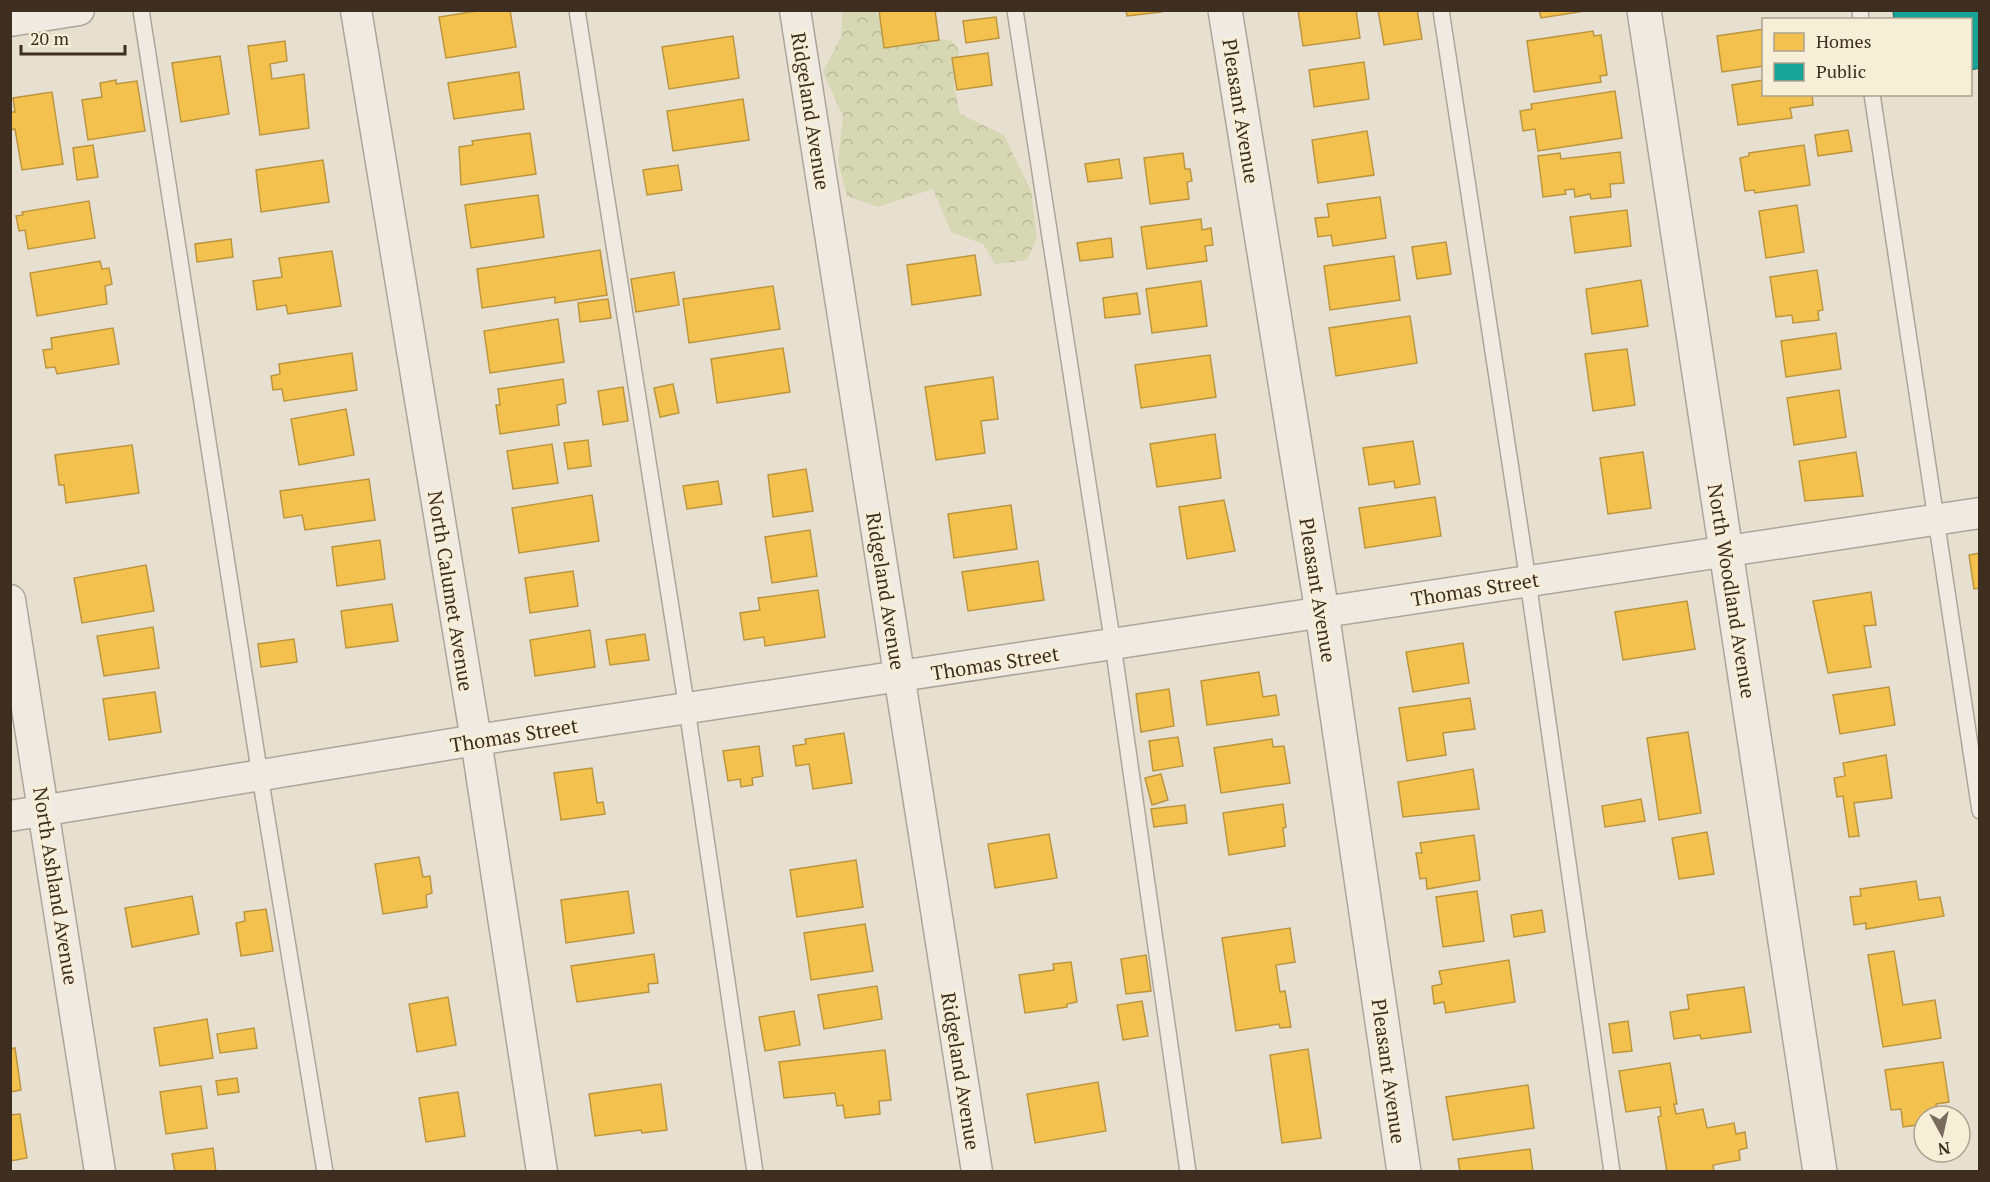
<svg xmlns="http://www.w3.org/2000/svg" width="1990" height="1182" viewBox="0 0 1990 1182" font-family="'PT Serif',serif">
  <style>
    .forest { fill: url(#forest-crowns) }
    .homes { fill: #f2c14e; stroke: #bc9540; stroke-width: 1.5 }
    .public { fill: #17a398; stroke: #228074; stroke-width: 1.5 }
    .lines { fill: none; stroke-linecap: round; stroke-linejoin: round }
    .service-casing { stroke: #ada599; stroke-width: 18 }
    .minor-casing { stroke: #ada599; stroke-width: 33 }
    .tertiary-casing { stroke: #ada599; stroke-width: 36 }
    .service { stroke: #efebe3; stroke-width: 15 }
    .minor { stroke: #efebe3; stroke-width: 30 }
    .tertiary { stroke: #efebe3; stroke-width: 33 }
    .labels { text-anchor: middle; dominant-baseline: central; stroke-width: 6; stroke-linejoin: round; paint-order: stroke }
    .street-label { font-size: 20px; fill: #3d2e20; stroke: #f7eed8 }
  </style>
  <defs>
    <pattern id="forest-crowns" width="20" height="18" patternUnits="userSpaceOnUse" patternTransform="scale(1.5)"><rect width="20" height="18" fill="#d6d7b3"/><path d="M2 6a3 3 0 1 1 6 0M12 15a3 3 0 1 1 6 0" fill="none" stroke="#b9b99a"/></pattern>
  </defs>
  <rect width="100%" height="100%" fill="#e7e0d1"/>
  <path class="forest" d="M 846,11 L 874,11 L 902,36 L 951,40 L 959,50 L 954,87 L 960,114 L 1004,135 L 1031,191 L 1037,238 L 1027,260 L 995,264 L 983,244 L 951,232 L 933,189 L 878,207 L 847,196 L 838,162 L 843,116 L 823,72 L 841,37 L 842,13 Z"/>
  <g class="homes">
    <path d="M 483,10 L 510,10 L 516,47 L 446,58 L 439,17 Z"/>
    <path d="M 879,10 L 935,10 L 939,40 L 884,48 Z"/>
    <path d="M 1126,10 L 1161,10 L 1161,12 L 1127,16 Z"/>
    <path d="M 1298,10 L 1356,10 L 1360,38 L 1303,46 Z"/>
    <path d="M 1378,10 L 1417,10 L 1422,39 L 1384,45 Z"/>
    <path d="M 1539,10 L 1591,10 L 1541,18 Z"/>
    <path d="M 996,17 L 999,38 L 966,43 L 963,21 Z"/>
    <path d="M 1764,29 L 1764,66 L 1722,72 L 1717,36 Z"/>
    <path d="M 1593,31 L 1594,36 L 1601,35 L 1607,75 L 1600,76 L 1601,82 L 1534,92 L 1527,41 Z"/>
    <path d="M 733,36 L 739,78 L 669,89 L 662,47 Z"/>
    <path d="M 285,41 L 287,61 L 270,64 L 272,79 L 304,74 L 309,128 L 260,135 L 248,46 Z"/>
    <path d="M 988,53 L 992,85 L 957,90 L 952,58 Z"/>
    <path d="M 220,56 L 229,114 L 181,122 L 172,63 Z"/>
    <path d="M 1364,62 L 1369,99 L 1314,107 L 1309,70 Z"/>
    <path d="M 519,72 L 524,109 L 454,119 L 448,83 Z"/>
    <path d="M 116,80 L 116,84 L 137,81 L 145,131 L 88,140 L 82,100 L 102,97 L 100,83 Z"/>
    <path d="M 1764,80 L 1764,94 L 1812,94 L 1813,105 L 1790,108 L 1792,118 L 1738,125 L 1732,85 Z"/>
    <path d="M 1615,91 L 1622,138 L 1538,151 L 1535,129 L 1523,131 L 1520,111 L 1532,109 L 1531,104 Z"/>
    <path d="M 52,92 L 63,164 L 22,170 L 15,129 L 10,130 L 10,112 L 15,112 L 13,98 Z"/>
    <path d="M 743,99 L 749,140 L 673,151 L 667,111 Z"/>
    <path d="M 1848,130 L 1852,151 L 1818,156 L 1815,135 Z"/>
    <path d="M 1367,131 L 1374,175 L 1318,183 L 1312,140 Z"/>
    <path d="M 530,133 L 536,174 L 461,185 L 459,147 L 473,145 L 472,141 Z"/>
    <path d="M 93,145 L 98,177 L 77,180 L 73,148 Z"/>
    <path d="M 1804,145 L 1810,185 L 1755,193 L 1754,190 L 1745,191 L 1740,158 L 1749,156 L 1749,153 Z"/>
    <path d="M 1620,152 L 1624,183 L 1610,184 L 1611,197 L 1591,199 L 1590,194 L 1575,197 L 1574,189 L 1565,190 L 1566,194 L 1543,197 L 1538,156 L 1560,153 L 1561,159 Z"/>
    <path d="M 1183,153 L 1185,169 L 1190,169 L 1192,181 L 1187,182 L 1189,199 L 1150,204 L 1144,158 Z"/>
    <path d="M 1119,159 L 1122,178 L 1088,182 L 1085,164 Z"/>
    <path d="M 323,160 L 329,202 L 261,212 L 256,170 Z"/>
    <path d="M 678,165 L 682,190 L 647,195 L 643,170 Z"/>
    <path d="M 538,195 L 544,237 L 471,248 L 465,205 Z"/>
    <path d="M 1380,197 L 1386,238 L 1333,246 L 1331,235 L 1318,237 L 1315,218 L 1329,217 L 1327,204 Z"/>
    <path d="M 89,201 L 95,238 L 28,249 L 25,230 L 19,231 L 16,216 L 23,215 L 22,212 Z"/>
    <path d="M 1797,205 L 1804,252 L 1766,258 L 1759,211 Z"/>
    <path d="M 1627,210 L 1631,246 L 1575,253 L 1570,217 Z"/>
    <path d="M 1201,219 L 1202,230 L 1211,228 L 1213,245 L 1205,246 L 1207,261 L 1147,269 L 1141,227 Z"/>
    <path d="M 1111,238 L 1113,257 L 1080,261 L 1077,243 Z"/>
    <path d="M 231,239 L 233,257 L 197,262 L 195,244 Z"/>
    <path d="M 1446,242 L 1451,274 L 1417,279 L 1412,247 Z"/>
    <path d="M 600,250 L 607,295 L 555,303 L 555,297 L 482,308 L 477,269 Z"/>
    <path d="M 332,251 L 341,306 L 288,314 L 286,305 L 257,310 L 253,281 L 282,277 L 279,258 Z"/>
    <path d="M 975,255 L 981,295 L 912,305 L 907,265 Z"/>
    <path d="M 1394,256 L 1400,300 L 1330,310 L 1324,266 Z"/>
    <path d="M 100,261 L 102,269 L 109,268 L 112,284 L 105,286 L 107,304 L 37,316 L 30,273 Z"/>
    <path d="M 1817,270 L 1823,310 L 1818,311 L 1819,320 L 1793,323 L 1792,315 L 1776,317 L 1770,277 Z"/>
    <path d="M 674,272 L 679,305 L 636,312 L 631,279 Z"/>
    <path d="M 1641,280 L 1648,326 L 1592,334 L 1586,289 Z"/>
    <path d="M 1201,281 L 1207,326 L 1152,333 L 1146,289 Z"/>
    <path d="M 773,286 L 780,329 L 689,343 L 683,299 Z"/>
    <path d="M 1137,293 L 1140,314 L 1105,318 L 1103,298 Z"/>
    <path d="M 608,299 L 611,318 L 580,322 L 578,303 Z"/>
    <path d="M 1410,316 L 1417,363 L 1336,376 L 1329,328 Z"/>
    <path d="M 558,319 L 564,362 L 490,373 L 484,331 Z"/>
    <path d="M 113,328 L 119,364 L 57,374 L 55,367 L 46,368 L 43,350 L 52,349 L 51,338 Z"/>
    <path d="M 1836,333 L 1841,369 L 1786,377 L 1781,341 Z"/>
    <path d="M 783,348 L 790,392 L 717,403 L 711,359 Z"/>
    <path d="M 1627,349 L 1635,405 L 1593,411 L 1585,354 Z"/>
    <path d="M 352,353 L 357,390 L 284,401 L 282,389 L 273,390 L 271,376 L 280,374 L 279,364 Z"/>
    <path d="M 1210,355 L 1216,397 L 1141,408 L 1135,365 Z"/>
    <path d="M 993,377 L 998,419 L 981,421 L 985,453 L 936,460 L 925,387 Z"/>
    <path d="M 563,379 L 566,403 L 557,405 L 559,425 L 500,434 L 496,405 L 500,405 L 498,389 Z"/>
    <path d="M 673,384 L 679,413 L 660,417 L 654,388 Z"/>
    <path d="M 623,387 L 628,421 L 603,425 L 598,391 Z"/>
    <path d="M 1839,390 L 1846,437 L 1794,445 L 1787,398 Z"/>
    <path d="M 346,409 L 354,455 L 299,465 L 291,419 Z"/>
    <path d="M 1215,434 L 1221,478 L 1157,487 L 1150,444 Z"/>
    <path d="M 588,440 L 591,466 L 568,469 L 564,443 Z"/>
    <path d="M 1413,441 L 1420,484 L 1395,488 L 1394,481 L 1369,485 L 1363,448 Z"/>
    <path d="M 552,444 L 558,483 L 513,489 L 507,451 Z"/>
    <path d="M 132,445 L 139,493 L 66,503 L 64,485 L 59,485 L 55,455 Z"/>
    <path d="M 1643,452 L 1651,508 L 1608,514 L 1600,458 Z"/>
    <path d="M 1856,452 L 1863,496 L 1805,501 L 1799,461 Z"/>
    <path d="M 806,469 L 813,511 L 773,517 L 768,475 Z"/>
    <path d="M 369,479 L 375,520 L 305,530 L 302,515 L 284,518 L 280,491 Z"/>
    <path d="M 718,481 L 722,504 L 687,509 L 683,486 Z"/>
    <path d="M 592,495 L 599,541 L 519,553 L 512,508 Z"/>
    <path d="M 1435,497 L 1441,536 L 1365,548 L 1359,508 Z"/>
    <path d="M 1224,500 L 1235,551 L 1187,559 L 1179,507 Z"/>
    <path d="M 1011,505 L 1017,549 L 954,558 L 948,514 Z"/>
    <path d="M 810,530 L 817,576 L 772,583 L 765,537 Z"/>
    <path d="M 380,540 L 385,579 L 337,586 L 332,547 Z"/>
    <path d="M 1980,553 L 1980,588 L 1974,589 L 1969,555 Z"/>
    <path d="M 1038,561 L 1044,600 L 968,611 L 962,572 Z"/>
    <path d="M 146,565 L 154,611 L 82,623 L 74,578 Z"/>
    <path d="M 573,571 L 578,606 L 530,613 L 525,578 Z"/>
    <path d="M 818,590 L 825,637 L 765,646 L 764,637 L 744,640 L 740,613 L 760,610 L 758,598 Z"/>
    <path d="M 1871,592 L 1876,625 L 1864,626 L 1871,667 L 1828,673 L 1813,601 Z"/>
    <path d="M 1687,601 L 1695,649 L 1623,660 L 1615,612 Z"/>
    <path d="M 392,604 L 398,641 L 346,648 L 341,611 Z"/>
    <path d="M 153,627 L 159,668 L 104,676 L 97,636 Z"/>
    <path d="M 590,630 L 595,667 L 535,676 L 530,640 Z"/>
    <path d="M 645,634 L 649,660 L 610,665 L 606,640 Z"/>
    <path d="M 294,639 L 297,662 L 261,667 L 258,644 Z"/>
    <path d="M 1463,643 L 1469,683 L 1413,692 L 1406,652 Z"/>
    <path d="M 1259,672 L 1263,697 L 1276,695 L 1279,715 L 1207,725 L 1201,681 Z"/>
    <path d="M 1889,687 L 1895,725 L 1840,734 L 1833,695 Z"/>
    <path d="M 1169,689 L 1174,726 L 1141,732 L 1136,694 Z"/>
    <path d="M 155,692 L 161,732 L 109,740 L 103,699 Z"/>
    <path d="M 1470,698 L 1475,729 L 1443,733 L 1446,755 L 1407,761 L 1399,708 Z"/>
    <path d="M 1688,732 L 1701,813 L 1659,820 L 1647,738 Z"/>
    <path d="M 844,733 L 852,783 L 813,789 L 809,764 L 796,766 L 793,746 L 806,744 L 805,739 Z"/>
    <path d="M 1178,737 L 1183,766 L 1153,771 L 1149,741 Z"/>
    <path d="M 1272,739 L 1273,747 L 1284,746 L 1290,783 L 1221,793 L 1214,748 Z"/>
    <path d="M 759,746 L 763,776 L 752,778 L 753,785 L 741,787 L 740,779 L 728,781 L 723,751 Z"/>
    <path d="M 1886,755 L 1892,798 L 1854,803 L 1859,836 L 1849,837 L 1843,796 L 1837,797 L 1834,778 L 1845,776 L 1843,763 Z"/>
    <path d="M 592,768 L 597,803 L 603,802 L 605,814 L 561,820 L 554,773 Z"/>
    <path d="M 1473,769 L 1479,809 L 1403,817 L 1398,782 Z"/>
    <path d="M 1161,774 L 1168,800 L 1152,805 L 1145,778 Z"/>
    <path d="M 1641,799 L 1645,821 L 1605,827 L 1602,806 Z"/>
    <path d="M 1283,804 L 1286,827 L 1283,828 L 1285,846 L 1229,855 L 1223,813 Z"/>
    <path d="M 1185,805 L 1187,823 L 1154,827 L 1151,809 Z"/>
    <path d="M 1707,832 L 1714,874 L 1679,879 L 1672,838 Z"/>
    <path d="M 1049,834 L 1057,878 L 995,888 L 988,844 Z"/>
    <path d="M 1474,835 L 1480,880 L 1427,889 L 1426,878 L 1420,879 L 1416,853 L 1422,853 L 1420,843 Z"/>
    <path d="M 419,857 L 423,877 L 430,876 L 432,893 L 426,895 L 427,907 L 383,914 L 375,864 Z"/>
    <path d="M 856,860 L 863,907 L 797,917 L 790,870 Z"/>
    <path d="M 1916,881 L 1919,900 L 1940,897 L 1944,916 L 1866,929 L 1866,923 L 1854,925 L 1850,897 L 1861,896 L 1860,889 Z"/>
    <path d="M 628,891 L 634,933 L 566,943 L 561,900 Z"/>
    <path d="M 1477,891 L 1484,941 L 1443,947 L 1436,897 Z"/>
    <path d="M 192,896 L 199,934 L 132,947 L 125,908 Z"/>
    <path d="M 266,909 L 273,951 L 241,956 L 236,923 L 245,921 L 244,912 Z"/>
    <path d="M 1542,910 L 1545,932 L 1514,937 L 1511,915 Z"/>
    <path d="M 865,924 L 873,971 L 811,980 L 804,933 Z"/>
    <path d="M 1290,928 L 1295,962 L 1276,965 L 1280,992 L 1285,991 L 1291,1027 L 1280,1028 L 1279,1024 L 1236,1031 L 1222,938 Z"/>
    <path d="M 1894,951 L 1903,1005 L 1935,1000 L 1941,1038 L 1883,1047 L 1868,955 Z"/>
    <path d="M 654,954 L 658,983 L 648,984 L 649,992 L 577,1002 L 571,966 Z"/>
    <path d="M 1146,955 L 1151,991 L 1126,994 L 1121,959 Z"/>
    <path d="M 1509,960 L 1515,1002 L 1446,1013 L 1444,1002 L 1434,1004 L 1432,986 L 1442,984 L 1439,971 Z"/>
    <path d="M 1071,962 L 1077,1002 L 1067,1004 L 1067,1007 L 1025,1013 L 1019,975 L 1054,970 L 1053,964 Z"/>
    <path d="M 877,986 L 882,1019 L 824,1029 L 818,995 Z"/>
    <path d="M 1744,987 L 1751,1032 L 1701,1039 L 1700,1035 L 1674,1039 L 1670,1012 L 1689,1009 L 1687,995 Z"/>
    <path d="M 448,997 L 456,1045 L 417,1052 L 409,1004 Z"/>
    <path d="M 1142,1001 L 1148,1036 L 1123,1040 L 1117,1005 Z"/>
    <path d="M 794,1011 L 800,1045 L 765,1051 L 759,1017 Z"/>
    <path d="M 207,1019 L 213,1058 L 160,1066 L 154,1028 Z"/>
    <path d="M 1628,1021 L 1632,1051 L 1613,1053 L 1609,1024 Z"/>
    <path d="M 254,1028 L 257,1048 L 220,1053 L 217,1034 Z"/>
    <path d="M 15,1048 L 21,1090 L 10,1092 L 10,1049 Z"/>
    <path d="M 1308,1049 L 1321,1138 L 1282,1143 L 1270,1055 Z"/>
    <path d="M 885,1050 L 891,1100 L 879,1101 L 880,1114 L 845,1118 L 843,1105 L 837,1106 L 835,1093 L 784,1098 L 779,1062 Z"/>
    <path d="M 1943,1062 L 1949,1102 L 1936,1104 L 1938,1116 L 1924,1116 L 1924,1124 L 1903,1127 L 1901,1109 L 1891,1110 L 1885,1070 Z"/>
    <path d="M 1670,1063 L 1677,1104 L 1674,1104 L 1676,1114 L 1703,1109 L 1707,1128 L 1734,1123 L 1736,1134 L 1745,1132 L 1747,1148 L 1739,1150 L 1740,1160 L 1713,1165 L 1714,1172 L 1667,1172 L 1658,1117 L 1661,1116 L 1660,1107 L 1626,1112 L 1619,1071 Z"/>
    <path d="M 237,1078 L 239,1092 L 218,1095 L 216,1081 Z"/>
    <path d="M 1098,1082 L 1106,1131 L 1035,1143 L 1027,1094 Z"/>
    <path d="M 661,1084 L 667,1130 L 642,1133 L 641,1130 L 595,1136 L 589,1094 Z"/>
    <path d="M 1528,1085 L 1534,1128 L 1453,1140 L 1446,1097 Z"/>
    <path d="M 201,1086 L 207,1128 L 166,1134 L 160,1092 Z"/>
    <path d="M 458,1092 L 465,1136 L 426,1142 L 419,1098 Z"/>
    <path d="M 20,1114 L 27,1158 L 10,1161 L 10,1115 Z"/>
    <path d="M 213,1148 L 216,1172 L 175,1172 L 172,1154 Z"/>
    <path d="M 1530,1149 L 1533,1172 L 1460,1172 L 1458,1159 Z"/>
  </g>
  <path class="public" d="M 1893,10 L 1980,10 L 1980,68 L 1970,70 L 1970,20 L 1894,20 Z"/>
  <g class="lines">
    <g class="service-casing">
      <g id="service">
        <path d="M 141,10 L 260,776 L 325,1172"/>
        <path d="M 577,10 L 687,709 L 755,1172"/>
        <path d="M 1015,10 L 1113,645 L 1188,1172"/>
        <path d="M 1441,10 L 1528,581 L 1612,1172"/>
        <path d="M 1860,10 L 1861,20"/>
        <path d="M 1872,94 L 1980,811"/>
      </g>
    </g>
    <g class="minor-casing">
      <g id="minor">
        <path d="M 356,10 L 476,740 L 542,1172"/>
        <path d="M 795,10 L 977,1172"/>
        <path d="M 10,21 L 79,10"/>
        <path d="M 10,600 L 100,1172"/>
        <path d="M 10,816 L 476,740 L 1980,513"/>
      </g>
    </g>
    <g class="tertiary-casing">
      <g id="tertiary">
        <path d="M 1225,10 L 1322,612 L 1404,1172"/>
        <path d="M 1644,10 L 1820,1172"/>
      </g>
    </g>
    <use href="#service" class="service"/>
    <use href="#minor" class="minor"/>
    <use href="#tertiary" class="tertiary"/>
  </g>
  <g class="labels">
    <g class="street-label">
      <text transform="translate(811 111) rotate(81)">Ridgeland Avenue</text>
      <text transform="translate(1241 111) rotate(81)">Pleasant Avenue</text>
      <text transform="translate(1475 589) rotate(-9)">Thomas Street</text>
      <text transform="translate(1318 590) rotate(81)">Pleasant Avenue</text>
      <text transform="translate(451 591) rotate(81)">North Calumet Avenue</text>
      <text transform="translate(886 591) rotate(81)">Ridgeland Avenue</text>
      <text transform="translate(1732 591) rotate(81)">North Woodland Avenue</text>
      <text transform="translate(995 663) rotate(-9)">Thomas Street</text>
      <text transform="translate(514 735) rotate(-9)">Thomas Street</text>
      <text transform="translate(56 886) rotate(81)">North Ashland Avenue</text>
      <text transform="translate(961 1071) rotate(81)">Ridgeland Avenue</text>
      <text transform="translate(1389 1071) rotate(82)">Pleasant Avenue</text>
    </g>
  </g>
  <rect width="1990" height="1182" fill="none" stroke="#3d2e20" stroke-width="24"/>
  <rect x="1762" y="18" width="210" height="78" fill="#f7eed8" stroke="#ada18e" stroke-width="1.5"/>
  <rect x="1774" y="33" width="30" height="18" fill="#f2c14e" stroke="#ada18e" stroke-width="1.5"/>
  <text x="1816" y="48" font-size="18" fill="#3d2e20">Homes</text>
  <rect x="1774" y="63" width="30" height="18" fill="#17a398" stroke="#ada18e" stroke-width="1.5"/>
  <text x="1816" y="78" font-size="18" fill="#3d2e20">Public</text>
  <g transform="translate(1942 1134) rotate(172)"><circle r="28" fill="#f7eed8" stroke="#ada18e" stroke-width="1.5"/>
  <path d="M0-4.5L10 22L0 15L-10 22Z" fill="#786c5e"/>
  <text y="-9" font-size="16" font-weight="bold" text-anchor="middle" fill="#3d2e20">N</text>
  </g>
  <path d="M21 45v9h104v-9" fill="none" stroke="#3d2e20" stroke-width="3"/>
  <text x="30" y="45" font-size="18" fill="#3d2e20" stroke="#f7eed8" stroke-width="4.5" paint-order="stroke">20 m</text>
</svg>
